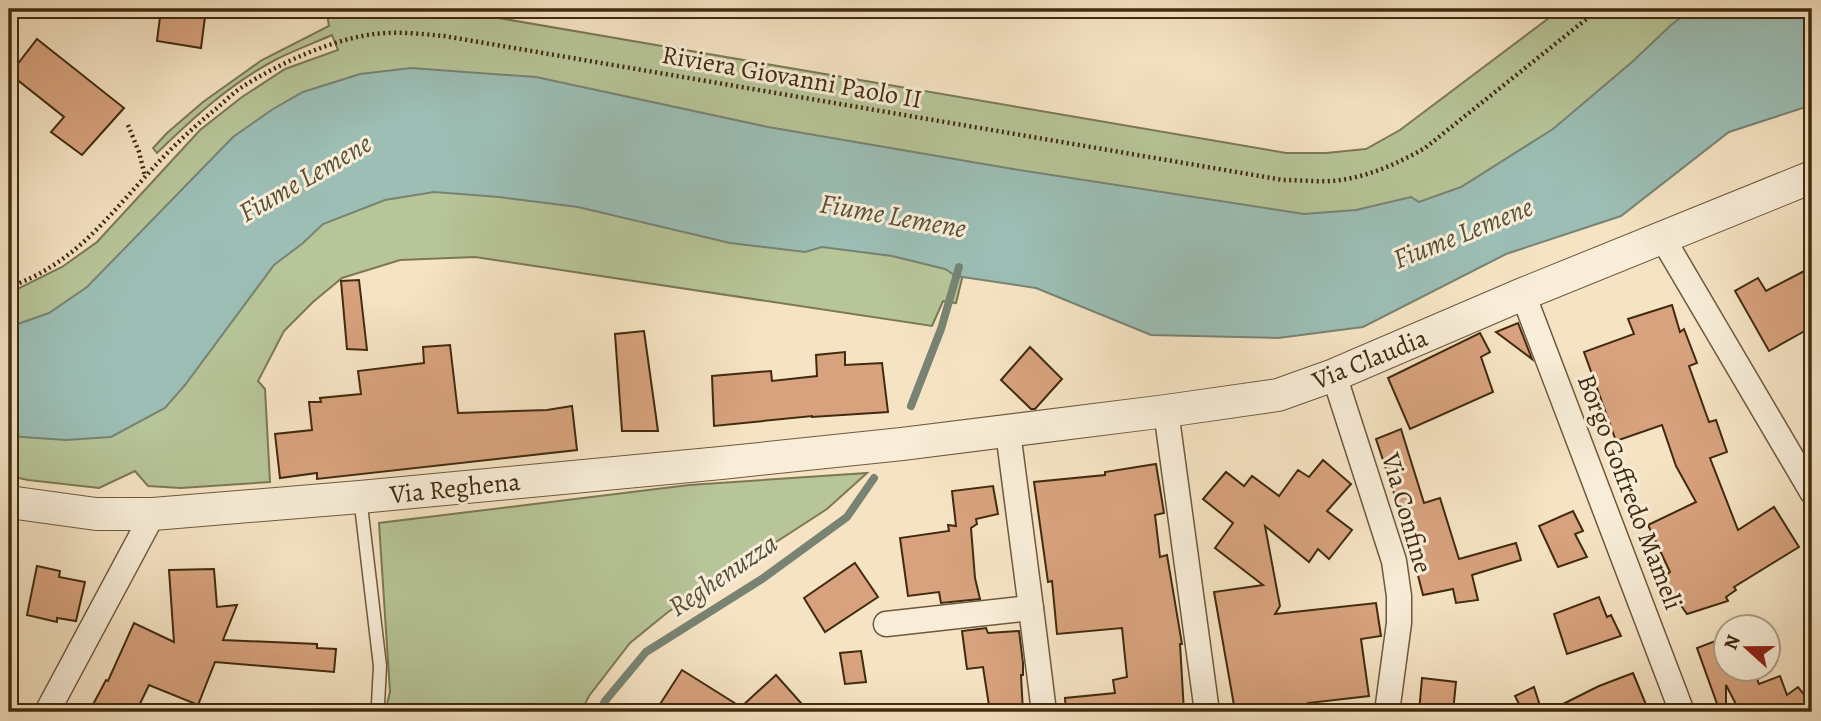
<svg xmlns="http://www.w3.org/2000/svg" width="1821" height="721" viewBox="0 0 1821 721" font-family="Alegreya,serif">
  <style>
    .green { fill: #b7c598; stroke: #7c7854; stroke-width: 2 }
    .water { fill: #9cbeb5; stroke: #788373; stroke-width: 2 }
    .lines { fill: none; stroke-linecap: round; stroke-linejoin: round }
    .stream { stroke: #788373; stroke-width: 8 }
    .building { fill: #d7a27d; stroke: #412b0f; stroke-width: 2 }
    .service-casing { stroke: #6e593c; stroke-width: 15 }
    .minor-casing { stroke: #6e593c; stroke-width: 27 }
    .tertiary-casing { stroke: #6e593c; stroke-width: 34 }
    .path { stroke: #412b0f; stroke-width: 4.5; stroke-dasharray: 2 3.5; stroke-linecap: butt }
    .service { stroke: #f8edd8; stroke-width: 12 }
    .minor { stroke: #f8edd8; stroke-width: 24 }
    .tertiary { stroke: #f8edd8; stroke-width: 32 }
    .labels { text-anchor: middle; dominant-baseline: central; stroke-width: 6; stroke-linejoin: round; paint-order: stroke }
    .street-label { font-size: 26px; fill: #412b0f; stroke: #f8edd8 }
    .water-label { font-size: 28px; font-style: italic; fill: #585038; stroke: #f8edd8 }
  </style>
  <rect width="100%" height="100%" fill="#f5e3c3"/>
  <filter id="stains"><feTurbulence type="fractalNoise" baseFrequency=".00286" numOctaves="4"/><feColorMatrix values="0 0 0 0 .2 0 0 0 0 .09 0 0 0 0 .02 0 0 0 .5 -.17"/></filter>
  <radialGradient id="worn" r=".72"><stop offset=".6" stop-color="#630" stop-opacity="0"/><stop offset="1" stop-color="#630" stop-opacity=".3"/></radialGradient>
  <g class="green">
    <path d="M 349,9 L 446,9 L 1286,153 L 1326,153 L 1366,149 L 1400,130 L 1561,9 L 1812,9 L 1554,226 L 970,246 L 956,303 L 943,301 L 932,326 L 475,257 L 400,260 L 342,278 L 313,302 L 284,331 L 258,381 L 265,389 L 270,482 L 181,488 L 148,486 L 135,471 L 99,488 L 28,480 L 9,476 L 9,293 L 62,267 L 97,242 L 200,130 L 242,97 L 285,69 L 338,50 L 332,35 C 314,43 295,50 277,59 C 231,83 194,117 157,153 L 153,148 L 167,133 L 203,102 L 262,60 L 329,26 L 327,14 Z"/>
    <path d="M 867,473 L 827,509 L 668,612 L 630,643 L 589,696 L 581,712 L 385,712 L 390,692 L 379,523 L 689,485 Z"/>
  </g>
  <path class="water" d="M 1692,9 L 1812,9 L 1812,105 L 1729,132 L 1621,216 L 1506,254 L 1363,327 L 1278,338 L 1151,335 L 1036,288 L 956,276 L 945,269 L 892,256 L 822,247 L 805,252 L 730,243 L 578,207 L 499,197 L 434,192 L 385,200 L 323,224 L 303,243 L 274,265 L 185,385 L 165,408 L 111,437 L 66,440 L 9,436 L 9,327 L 49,313 L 87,287 L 233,137 L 273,109 L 303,92 L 360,74 L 411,68 L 536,77 L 768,127 L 1013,169 L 1304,214 L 1356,210 L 1411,197 L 1419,202 L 1461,187 L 1553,129 L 1632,62 L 1671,25 Z"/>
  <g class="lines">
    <g class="stream">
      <path d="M 911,406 L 941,329 L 959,267"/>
      <path d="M 600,712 L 605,701 L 646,652 L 762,579 L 847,517 L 874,478"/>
    </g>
  </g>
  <g class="building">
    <path d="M 161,9 L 206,9 L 201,48 L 157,41 Z"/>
    <path d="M 37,39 L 124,108 L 82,155 L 51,132 L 64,117 L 10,74 Z"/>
    <path d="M 1812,267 L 1812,327 L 1769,351 L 1735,291 L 1758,278 L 1766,291 Z"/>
    <path d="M 359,280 L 367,350 L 347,349 L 341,281 Z"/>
    <path d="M 1672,305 L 1680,332 L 1684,329 L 1697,363 L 1689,366 L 1709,422 L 1716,420 L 1727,452 L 1710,458 L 1738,530 L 1774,507 L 1799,547 L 1734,587 L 1736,590 L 1726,597 L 1728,601 L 1687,614 L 1662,578 L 1670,572 L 1648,525 L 1696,502 L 1676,466 L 1662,425 L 1616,441 L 1584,352 L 1634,334 L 1628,319 Z"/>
    <path d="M 1518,323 L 1532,359 L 1496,332 Z"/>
    <path d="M 644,331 L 658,431 L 622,431 L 615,334 Z"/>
    <path d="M 1480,333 L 1490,352 L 1481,357 L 1493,392 L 1410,429 L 1388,378 Z"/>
    <path d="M 450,345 L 458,413 L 547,410 L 572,406 L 577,450 L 317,479 L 317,473 L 280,478 L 275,434 L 312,430 L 309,402 L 321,402 L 320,398 L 361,394 L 358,371 L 424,363 L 423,347 Z"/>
    <path d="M 1030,347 L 1062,379 L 1035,409 L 1031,409 L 1001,380 Z"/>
    <path d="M 845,352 L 845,365 L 882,363 L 888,412 L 812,417 L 812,416 L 714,426 L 712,376 L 771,371 L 772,381 L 817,376 L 816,355 Z"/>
    <path d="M 1401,429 L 1424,503 L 1440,498 L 1459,559 L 1516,543 L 1521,560 L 1472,575 L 1478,600 L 1456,603 L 1453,589 L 1423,595 L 1406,529 L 1376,439 Z"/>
    <path d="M 1323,460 L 1351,484 L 1327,511 L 1352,530 L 1329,559 L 1318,549 L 1309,562 L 1265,526 L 1280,606 L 1275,614 L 1376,603 L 1381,636 L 1361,639 L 1369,696 L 1308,703 L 1310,712 L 1287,712 L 1286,706 L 1235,711 L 1214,592 L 1263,585 L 1215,548 L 1233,523 L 1203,499 L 1226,472 L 1244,486 L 1252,476 L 1279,496 L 1298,470 L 1309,477 Z"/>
    <path d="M 1156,464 L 1164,513 L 1155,515 L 1160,557 L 1167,555 L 1182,644 L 1180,644 L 1184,712 L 1066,712 L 1065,698 L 1115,693 L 1113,680 L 1127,677 L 1122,628 L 1057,634 L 1052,581 L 1048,582 L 1034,482 L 1105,475 L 1105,472 Z"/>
    <path d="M 993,486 L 998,514 L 976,519 L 977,524 L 971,528 L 975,578 L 980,599 L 941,603 L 939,592 L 908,596 L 900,538 L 949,531 L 948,525 L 956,526 L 952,491 Z"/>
    <path d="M 1573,511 L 1583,531 L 1575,534 L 1587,557 L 1558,567 L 1539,526 Z"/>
    <path d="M 855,563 L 878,597 L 825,632 L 804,598 Z"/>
    <path d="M 37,566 L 60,571 L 59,577 L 85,582 L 76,621 L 57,618 L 57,622 L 27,615 Z"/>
    <path d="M 214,569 L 217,607 L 237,605 L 223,640 L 317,644 L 317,648 L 336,649 L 334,672 L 215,662 L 198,705 L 149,685 L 136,712 L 89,712 L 106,680 L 108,681 L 134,623 L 174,642 L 169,570 Z"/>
    <path d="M 1599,597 L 1607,617 L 1611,615 L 1621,636 L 1567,654 L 1554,614 Z"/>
    <path d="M 986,628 L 988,633 L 1019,631 L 1023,663 L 1023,675 L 1021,675 L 1023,712 L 990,712 L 983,667 L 967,669 L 962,631 Z"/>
    <path d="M 1726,637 L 1726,668 L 1753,668 L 1759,684 L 1780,676 L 1787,695 L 1798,687 L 1812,704 L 1812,712 L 1740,712 L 1726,685 L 1726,712 L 1720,712 L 1697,648 Z"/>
    <path d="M 861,651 L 866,682 L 845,684 L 840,653 Z"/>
    <path d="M 682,670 L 741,707 L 776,675 L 809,712 L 655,712 Z"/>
    <path d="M 1633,673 L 1649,712 L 1547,712 L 1599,686 Z"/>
    <path d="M 1422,678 L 1456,682 L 1453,712 L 1419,712 Z"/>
    <path d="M 1534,687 L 1542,712 L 1523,712 L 1515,696 Z"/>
  </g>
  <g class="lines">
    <g class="service-casing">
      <path id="service" d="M 360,497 L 380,666 L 378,704 L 376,712"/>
    </g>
    <g class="minor-casing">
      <g id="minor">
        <path d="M 1662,237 L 1812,492"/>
        <path d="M 1523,294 L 1682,712"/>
        <path d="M 1334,375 L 1394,561 L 1399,596 L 1399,623 L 1387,712"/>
        <path d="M 1166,411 L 1207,712"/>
        <path d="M 1031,608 L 1044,712"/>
        <path d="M 886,624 L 1031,608 L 1008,432"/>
        <path d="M 47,712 L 153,514"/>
      </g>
    </g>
    <g class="tertiary-casing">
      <path id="tertiary" d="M 9,502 L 96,514 L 153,514 L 360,497 L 721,463 L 902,444 L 1166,411 L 1278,395 L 1334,375 L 1523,294 L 1812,177"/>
    </g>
    <g class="path">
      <path d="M 128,125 L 139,152 L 145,176"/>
      <path d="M 9,287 C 71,265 101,225 144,178 C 166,153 191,129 217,108 C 225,101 233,93 242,87 C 278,64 332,39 375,34 C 398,31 422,34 444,36 L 1283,180 C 1299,180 1316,182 1332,181 C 1366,178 1397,164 1425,148 L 1599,9"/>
    </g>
    <use href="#service" class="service"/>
    <use href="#minor" class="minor"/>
    <use href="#tertiary" class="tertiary"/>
  </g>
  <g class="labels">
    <g class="street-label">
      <text transform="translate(792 77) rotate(10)">Riviera Giovanni Paolo II</text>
      <text transform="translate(1370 359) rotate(-22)">Via Claudia</text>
      <text transform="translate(455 488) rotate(-6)">Via Reghena</text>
      <text transform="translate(1630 492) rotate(69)">Borgo Goffredo Mameli</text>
      <text transform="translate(1407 513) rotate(74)">Via Confine</text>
    </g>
    <g class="water-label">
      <text transform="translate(305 178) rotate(-30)">Fiume Lemene</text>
      <text transform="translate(893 216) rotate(10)">Fiume Lemene</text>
      <text transform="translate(1463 233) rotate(-22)">Fiume Lemene</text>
      <text transform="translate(723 575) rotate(-34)">Reghenuzza</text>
    </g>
  </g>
  <rect width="1821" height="721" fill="none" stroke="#f5e3c3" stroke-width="35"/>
  <rect x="10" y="10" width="1800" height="700" fill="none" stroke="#412b0f" stroke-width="3.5"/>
  <rect x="18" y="18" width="1786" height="686" fill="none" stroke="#412b0f" stroke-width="2"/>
  <g transform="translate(1747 648) rotate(291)"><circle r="33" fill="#f8edd8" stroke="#af9f88" stroke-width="2"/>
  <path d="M0-5L12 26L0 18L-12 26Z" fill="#8f2418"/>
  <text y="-10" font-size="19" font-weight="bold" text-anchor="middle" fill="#412b0f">N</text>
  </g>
  <rect width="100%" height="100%" filter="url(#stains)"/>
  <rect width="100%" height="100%" fill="url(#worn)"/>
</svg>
